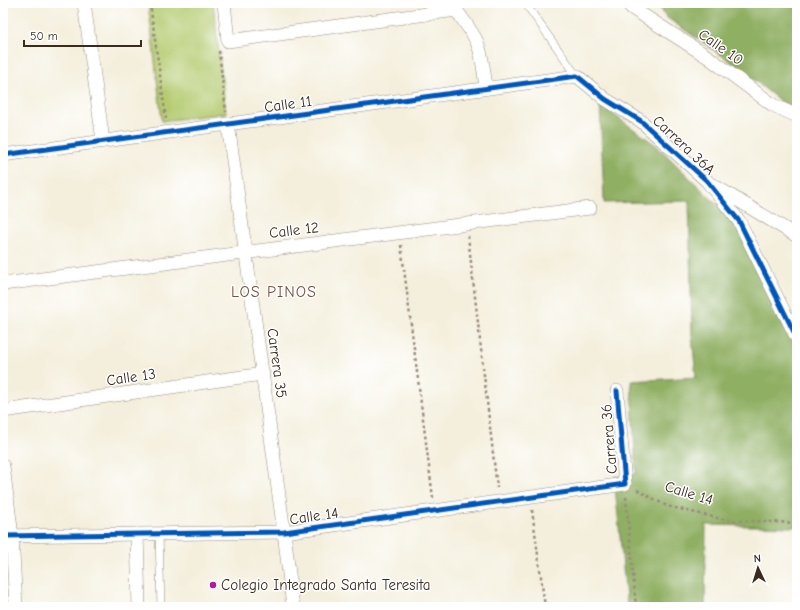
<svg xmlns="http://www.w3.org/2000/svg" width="800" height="610" viewBox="0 0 800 610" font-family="'Comic Neue',sans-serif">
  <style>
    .green { fill: #b4cb6f; stroke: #787a46 }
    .forest { fill: #8faf62; stroke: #656c40 }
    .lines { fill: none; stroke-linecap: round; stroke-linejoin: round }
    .lane-casing { stroke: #988c7e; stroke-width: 8 }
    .street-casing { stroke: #988c7e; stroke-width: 14 }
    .path { stroke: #988c7e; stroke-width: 2.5; stroke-dasharray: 3 3; stroke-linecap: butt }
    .lane { stroke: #fff; stroke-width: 7 }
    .street { stroke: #fff; stroke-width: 13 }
    .cycleway-casing { stroke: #fff; stroke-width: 8 }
    .cycleway { stroke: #0057b8; stroke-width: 5 }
    .poi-dot { fill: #b5179e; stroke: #fff; stroke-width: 1.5 }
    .labels { text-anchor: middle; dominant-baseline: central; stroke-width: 3; stroke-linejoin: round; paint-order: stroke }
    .street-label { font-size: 15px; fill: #3b2a1e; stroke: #fff }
    .poi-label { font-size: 15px; fill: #3b2a1e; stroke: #fff; text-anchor: start }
    .neighbourhood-label { font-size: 16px; letter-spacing: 1px; fill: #755242; stroke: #fff }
  </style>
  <rect width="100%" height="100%" fill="#fff"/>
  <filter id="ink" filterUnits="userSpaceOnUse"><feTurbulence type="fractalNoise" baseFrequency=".025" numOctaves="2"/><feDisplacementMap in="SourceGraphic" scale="8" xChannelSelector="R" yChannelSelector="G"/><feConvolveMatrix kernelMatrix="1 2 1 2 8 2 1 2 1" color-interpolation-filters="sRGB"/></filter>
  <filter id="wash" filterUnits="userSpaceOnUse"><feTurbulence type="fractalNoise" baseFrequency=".012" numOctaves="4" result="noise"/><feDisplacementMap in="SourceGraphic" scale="16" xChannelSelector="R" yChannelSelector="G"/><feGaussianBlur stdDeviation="0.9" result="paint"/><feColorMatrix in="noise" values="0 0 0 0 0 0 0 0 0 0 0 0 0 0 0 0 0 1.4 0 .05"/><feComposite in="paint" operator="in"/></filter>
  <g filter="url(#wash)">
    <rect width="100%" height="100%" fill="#f4efdd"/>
    <path class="green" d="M 148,3 L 213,3 L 226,113 L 162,121 Z"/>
    <g class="forest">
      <path d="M 657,3 L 797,3 L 797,109 L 780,101 L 737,66 L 666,17 Z"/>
      <path d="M 600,105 L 656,145 L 735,222 L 797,347 L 797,527 L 706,525 L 705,607 L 627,607 L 614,477 L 636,474 L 631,381 L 696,377 L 692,336 L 689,201 L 604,203 Z"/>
    </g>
  </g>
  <g filter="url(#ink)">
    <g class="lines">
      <g class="lane-casing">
        <g id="lane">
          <path d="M 525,3 L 577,76"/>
          <path d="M 159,534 L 161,607"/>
        </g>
      </g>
      <g class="street-casing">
        <g id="street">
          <path d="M 84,3 L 103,141"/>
          <path d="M 224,3 L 228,41 L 456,10 C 463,20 472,31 477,42 C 483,56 484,73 486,88"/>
          <path d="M 627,3 L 632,8 L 708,57 L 773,105 L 797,116"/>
          <path d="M 228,124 L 284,532 L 293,607"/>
          <path d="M 3,155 L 577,76 L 605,99 L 641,121 L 707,181 L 739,221 L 797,338"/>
          <path d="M 713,185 L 797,236"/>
          <path d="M 3,284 L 590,208"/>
          <path d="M 3,411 L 263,374"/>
          <path d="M 3,466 L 12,536 L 16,607"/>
          <path d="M 137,534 L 139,607"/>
          <path d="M 3,536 L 284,532 L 625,484 L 617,391"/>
        </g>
      </g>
      <g class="path">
        <path d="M 150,3 L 166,119"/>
        <path d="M 219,51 L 226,112"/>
        <path d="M 468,236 L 497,488"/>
        <path d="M 401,245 L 433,498"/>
        <path d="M 637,490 L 667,506 L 726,520 L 797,523"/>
        <path d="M 626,497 L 636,607"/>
        <path d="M 532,510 L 545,607"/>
      </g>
      <use href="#lane" class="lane"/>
      <use href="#street" class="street"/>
      <g class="cycleway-casing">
        <g id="cycleway">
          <path d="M 3,155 L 577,76 L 605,99 L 641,121 L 707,181 L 739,221 L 797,338"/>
          <path d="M 3,536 L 284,532 L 625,484 L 617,391"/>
        </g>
      </g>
      <use href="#cycleway" class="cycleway"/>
    </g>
  </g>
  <circle class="poi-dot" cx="213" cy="585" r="4"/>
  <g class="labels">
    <g class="street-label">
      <text transform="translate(721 47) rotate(35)">Calle 10</text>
      <text transform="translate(288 104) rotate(-8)">Calle 11</text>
      <text transform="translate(684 145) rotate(43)">Carrera 36A</text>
      <text transform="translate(294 230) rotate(-7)">Calle 12</text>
      <text transform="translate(277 363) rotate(82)">Carrera 35</text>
      <text transform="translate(131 377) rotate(-8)">Calle 13</text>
      <text transform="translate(609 439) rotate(-95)">Carrera 36</text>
      <text transform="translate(689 493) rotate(17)">Calle 14</text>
      <text transform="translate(314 516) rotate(-8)">Calle 14</text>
    </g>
    <g class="poi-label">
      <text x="221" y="585">Colegio Integrado Santa Teresita</text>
    </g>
    <g class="neighbourhood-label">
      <text x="274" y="292">LOS PINOS</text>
    </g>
  </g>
  <rect width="800" height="610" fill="none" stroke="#fff" stroke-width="16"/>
  <g transform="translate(758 568) rotate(356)" stroke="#ffffff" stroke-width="3" paint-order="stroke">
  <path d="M0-3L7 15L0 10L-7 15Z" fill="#3b2a1e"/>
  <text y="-6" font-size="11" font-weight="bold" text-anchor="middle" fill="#3b2a1e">N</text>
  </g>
  <path d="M24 40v6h117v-6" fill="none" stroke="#3b2a1e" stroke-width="2"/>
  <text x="30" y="40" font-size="12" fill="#3b2a1e" stroke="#ffffff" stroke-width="3" paint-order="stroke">50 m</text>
</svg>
